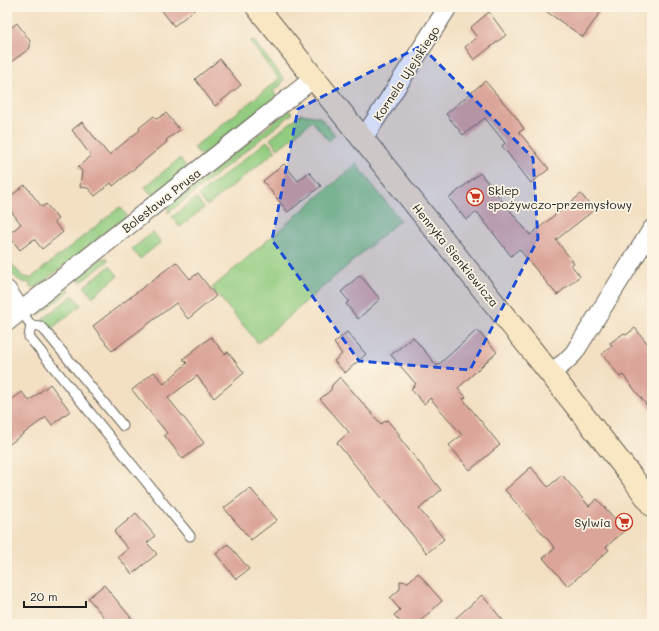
<svg xmlns="http://www.w3.org/2000/svg" width="659" height="631" viewBox="0 0 659 631" font-family="Mali,sans-serif">
  <style>
    .green { fill: #92cc80; stroke: #57744e }
    .building { fill: #dba599 }
    .lines { fill: none; stroke-linecap: round; stroke-linejoin: round }
    .lane-casing { stroke: #676156; stroke-width: 11 }
    .street-casing { stroke: #676156; stroke-width: 20 }
    .secondary-casing { stroke: #676156; stroke-width: 24 }
    .lane { stroke: #fff; stroke-width: 9 }
    .street { stroke: #fff; stroke-width: 18 }
    .secondary { stroke: #f9e7c3; stroke-width: 22 }
    .marked { fill: #1d4ed8; fill-opacity: 0.2; stroke: #1d4ed8; stroke-width: 3; stroke-dasharray: 8 5; stroke-linejoin: round }
    .labels { text-anchor: middle; dominant-baseline: central; stroke-width: 3.5; stroke-linejoin: round; paint-order: stroke }
    .street-label { font-size: 12px; fill: #1c1c1c; stroke: #fcf5e5 }
    .poi-label { font-size: 12px; fill: #1c1c1c; stroke: #fcf5e5; text-anchor: start }
  </style>
  <rect width="100%" height="100%" fill="#fcf5e5"/>
  <filter id="ink" filterUnits="userSpaceOnUse"><feTurbulence type="fractalNoise" baseFrequency=".025" numOctaves="2"/><feDisplacementMap in="SourceGraphic" scale="8" xChannelSelector="R" yChannelSelector="G"/><feConvolveMatrix kernelMatrix="1 2 1 2 8 2 1 2 1" color-interpolation-filters="sRGB"/></filter>
  <filter id="wash" filterUnits="userSpaceOnUse"><feTurbulence type="fractalNoise" baseFrequency=".012" numOctaves="4" result="noise"/><feDisplacementMap in="SourceGraphic" scale="16" xChannelSelector="R" yChannelSelector="G"/><feGaussianBlur stdDeviation="0.9" result="paint"/><feColorMatrix in="noise" values="0 0 0 0 0 0 0 0 0 0 0 0 0 0 0 0 0 1.4 0 .05"/><feComposite in="paint" operator="in"/></filter>
  <g filter="url(#wash)">
    <rect width="100%" height="100%" fill="#f3e0c3"/>
    <g class="green">
      <path d="M 253,40 L 284,79 L 280,86 L 273,91 L 277,97 L 205,155 L 199,154 L 194,147 L 279,79 L 250,42 Z"/>
      <path d="M 289,110 L 292,114 L 168,213 L 168,206 Z"/>
      <path d="M 301,114 L 320,117 L 335,135 L 329,141 L 312,121 L 278,149 L 270,139 Z"/>
      <path d="M 267,141 L 276,151 L 207,206 L 199,195 Z"/>
      <path d="M 180,158 L 185,165 L 186,170 L 155,195 L 150,193 L 145,187 Z"/>
      <path d="M 356,164 L 400,220 L 258,343 L 212,288 Z"/>
      <path d="M 196,198 L 204,208 L 180,227 L 172,217 Z"/>
      <path d="M 120,207 L 127,216 L 37,287 L 30,288 L 30,283 C 19,283 14,276 7,268 L 7,259 L 23,277 L 31,278 Z"/>
      <path d="M 153,232 L 161,242 L 140,259 L 132,249 Z"/>
      <path d="M 102,258 L 107,258 L 108,261 L 81,282 L 79,280 L 80,276 Z"/>
      <path d="M 110,266 L 118,276 L 92,297 L 84,286 Z"/>
      <path d="M 64,289 L 68,289 L 70,291 L 39,315 L 38,313 L 39,308 Z"/>
      <path d="M 73,295 L 81,305 L 51,329 L 43,319 Z"/>
    </g>
    <g id="blocks">
      <g class="building">
        <path d="M 159,7 L 198,7 L 174,26 Z"/>
        <path d="M 540,7 L 604,7 L 583,37 Z"/>
        <path d="M 489,12 L 506,35 L 474,60 L 465,47 L 477,37 L 470,28 Z"/>
        <path d="M 17,23 L 30,41 L 30,48 L 7,65 L 7,31 Z"/>
        <path d="M 220,59 L 241,85 L 215,106 L 195,79 Z"/>
        <path d="M 485,81 L 516,117 L 524,129 L 519,132 L 549,169 L 531,183 L 502,146 L 505,143 L 485,118 L 463,135 L 446,114 Z"/>
        <path d="M 166,113 L 180,130 L 166,140 L 167,142 L 113,186 L 111,183 L 95,196 L 88,188 L 80,187 L 82,171 L 78,167 L 91,156 L 72,130 L 82,122 L 109,155 L 140,130 L 139,128 L 154,116 L 157,119 Z"/>
        <path d="M 284,164 L 298,181 L 309,172 L 321,186 L 288,212 L 263,181 Z"/>
        <path d="M 480,173 L 530,235 L 581,194 L 594,210 L 556,240 L 574,263 L 571,265 L 580,276 L 557,295 L 519,249 L 511,256 L 477,212 L 466,220 L 449,198 Z"/>
        <path d="M 25,185 L 42,207 L 46,204 L 58,219 L 54,222 L 63,232 L 42,249 L 34,239 L 20,250 L 8,235 L 21,224 L 7,206 L 7,199 Z"/>
        <path d="M 176,262 L 190,279 L 198,273 L 216,296 L 188,319 L 176,303 L 112,351 L 93,326 Z"/>
        <path d="M 360,275 L 380,299 L 358,319 L 346,304 L 349,301 L 341,292 Z"/>
        <path d="M 635,328 L 652,349 L 652,412 L 623,375 L 620,377 L 602,354 L 612,346 L 610,343 L 624,333 L 626,335 Z"/>
        <path d="M 477,330 L 497,352 L 458,388 L 466,397 L 463,399 L 500,445 L 470,470 L 449,445 L 462,435 L 430,398 L 424,404 L 411,389 L 416,384 L 391,355 L 413,337 L 437,366 Z"/>
        <path d="M 347,332 L 366,354 L 345,373 L 334,361 L 342,354 L 334,343 Z"/>
        <path d="M 211,337 L 225,354 L 228,352 L 244,373 L 214,398 L 197,376 L 168,398 L 204,443 L 183,459 L 164,435 L 167,433 L 132,390 L 154,372 L 164,384 L 187,363 L 183,359 Z"/>
        <path d="M 340,377 L 381,424 L 387,420 L 400,435 L 398,436 L 441,490 L 419,509 L 444,539 L 427,553 L 337,443 L 349,432 L 320,399 L 331,390 L 332,385 Z"/>
        <path d="M 50,384 L 70,411 L 52,425 L 46,417 L 7,446 L 7,403 L 22,392 L 29,401 Z"/>
        <path d="M 531,467 L 548,487 L 562,475 L 589,506 L 597,499 L 625,530 L 606,547 L 609,550 L 568,586 L 543,558 L 555,548 L 505,490 Z"/>
        <path d="M 250,488 L 277,520 L 251,540 L 224,508 Z"/>
        <path d="M 136,513 L 155,536 L 147,543 L 157,554 L 132,574 L 118,557 L 128,549 L 114,532 Z"/>
        <path d="M 228,544 L 249,569 L 236,579 L 216,554 Z"/>
        <path d="M 418,573 L 442,601 L 417,624 L 402,624 L 394,615 L 400,610 L 390,598 L 400,589 L 400,581 L 408,582 Z"/>
        <path d="M 104,585 L 119,603 L 136,624 L 110,624 L 88,598 Z"/>
        <path d="M 482,595 L 506,624 L 449,624 Z"/>
      </g>
    </g>
  </g>
  <g filter="url(#ink)">
    <use href="#blocks" fill-opacity="0" stroke="#676156" stroke-width="1"/>
    <g class="lines">
      <g class="lane-casing">
        <g id="lane">
          <path d="M 21,311 L 31,325 L 40,326 L 46,332 L 123,426"/>
          <path d="M 31,325 L 29,337 L 190,536"/>
        </g>
      </g>
      <g class="street-casing">
        <g id="street">
          <path d="M 363,139 L 448,7"/>
          <path d="M 7,290 L 21,311"/>
          <path d="M 7,322 L 314,78"/>
          <path d="M 550,373 L 564,363 L 574,353 L 652,229"/>
        </g>
      </g>
      <g class="secondary-casing">
        <path id="secondary" d="M 257,7 L 550,373 L 632,477 L 652,505"/>
      </g>
      <use href="#lane" class="lane"/>
      <use href="#street" class="street"/>
      <use href="#secondary" class="secondary"/>
    </g>
  </g>
  <path class="marked" d="M 421,46 L 533,158 L 538,239 L 470,370 L 359,361 L 272,240 L 298,109 Z"/>
  <defs>
    <g id="supermarket-ring" transform="scale(0.9)"><circle r="9.5" fill="#fcf5e5" stroke="#c8321e" stroke-width="1.5"/><path d="M-6-5.5h2.5l.6 2H6L4.5 2H-2.5L-4.4-4H-6ZM-1.5 3.2a1.3 1.3 0 1 0 .1 0ZM3 3.2a1.3 1.3 0 1 0 .1 0Z" fill="#c8321e"/></g>
  </defs>
  <g fill-rule="evenodd">
    <use href="#supermarket-ring" x="475" y="197"/>
    <use href="#supermarket-ring" x="624" y="522"/>
  </g>
  <g class="labels">
    <g class="street-label">
      <text transform="translate(406 73) rotate(-57)">Kornela Ujejskiego</text>
      <text transform="translate(161 200) rotate(-38)">Bolesława Prusa</text>
      <text transform="translate(456 255) rotate(51)">Henryka Sienkiewicza</text>
    </g>
    <g class="poi-label">
      <text x="488" y="190">Sklep<tspan x="488" dy="14">spożywczo-przemysłowy</tspan></text>
      <text x="611" y="522" text-anchor="end">Sylwia</text>
    </g>
  </g>
  <rect width="659" height="631" fill="none" stroke="#fcf5e5" stroke-width="24"/>
  <path d="M24 601v6h62v-6" fill="none" stroke="#1c1c1c" stroke-width="2"/>
  <text x="30" y="601" font-size="12" fill="#1c1c1c" stroke="#fcf5e5" stroke-width="3" paint-order="stroke">20 m</text>
</svg>
